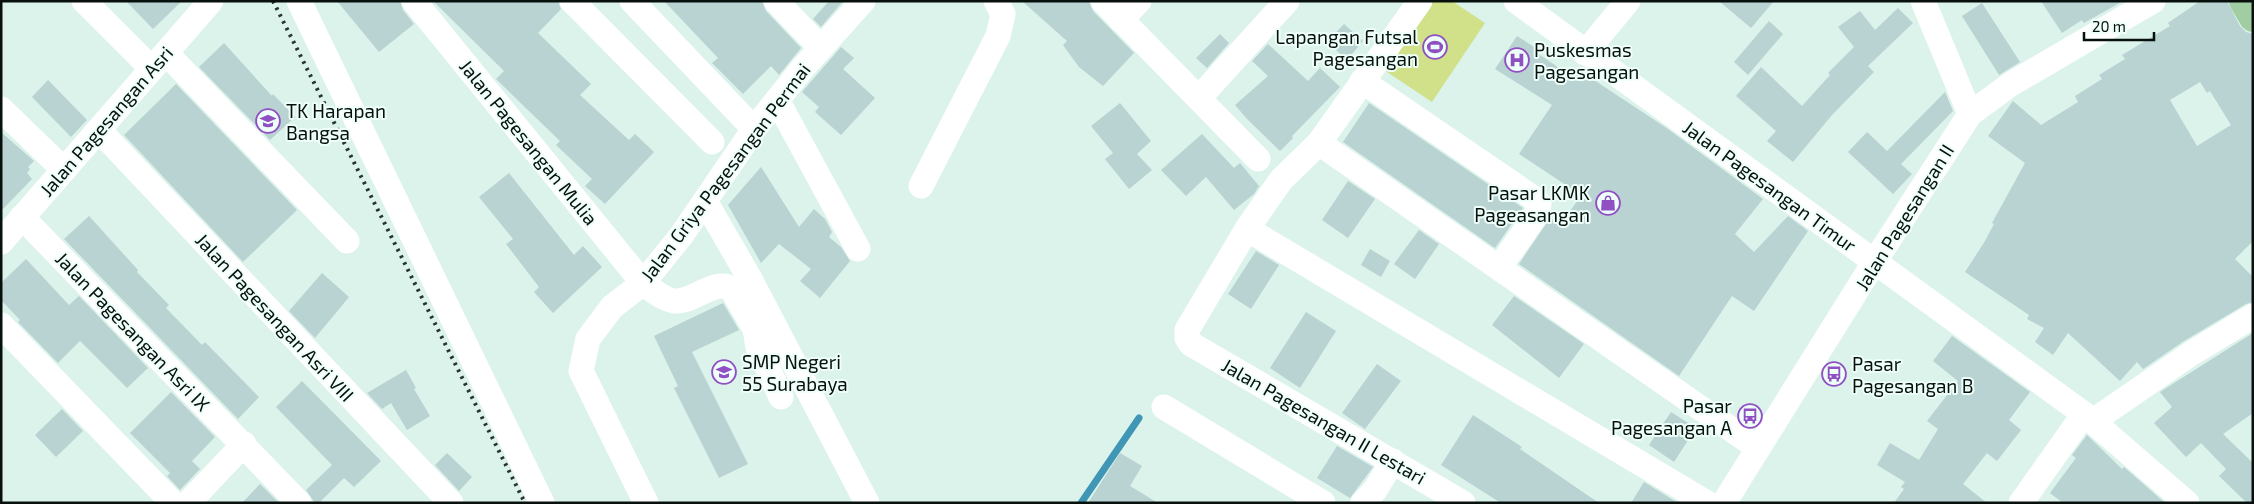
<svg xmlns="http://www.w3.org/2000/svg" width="2254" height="504" viewBox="0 0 2254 504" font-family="'Exo 2',sans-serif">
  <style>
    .green { fill: #d0e189 }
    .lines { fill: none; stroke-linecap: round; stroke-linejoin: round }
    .stream { stroke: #3f96b5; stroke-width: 7 }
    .building { fill: #b9d2d2; fill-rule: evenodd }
    .minor { stroke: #fff; stroke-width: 25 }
    .major { stroke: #a0cda2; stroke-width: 28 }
    .rail { stroke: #29332f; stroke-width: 4; stroke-dasharray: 2.5 5; stroke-linecap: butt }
    .labels { text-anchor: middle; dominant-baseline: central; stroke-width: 4; stroke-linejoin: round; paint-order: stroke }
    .poi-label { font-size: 19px; fill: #08100d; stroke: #edfff8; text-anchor: start }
    .street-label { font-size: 19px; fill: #08100d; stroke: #edfff8 }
  </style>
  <rect width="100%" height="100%" fill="#dcf3eb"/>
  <path class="green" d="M 1430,1 L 1452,1 L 1485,23 L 1432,102 L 1384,70 Z"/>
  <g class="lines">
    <path class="stream" d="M 1081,503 L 1139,418"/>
  </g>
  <g class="building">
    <path d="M 126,1 L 182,1 L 153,29 Z"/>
    <path d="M 337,1 L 400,1 L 403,10 L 414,24 L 379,52 Z"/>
    <path d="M 433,1 L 558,1 L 561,9 L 538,33 L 591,84 L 580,95 L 629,140 L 635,134 L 654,152 L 605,204 L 585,186 L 592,179 L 556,145 L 560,141 L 496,79 L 504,71 Z"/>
    <path d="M 664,1 L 762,1 L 766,11 L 801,48 L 779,75 L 771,66 L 743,94 L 712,63 L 718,58 Z"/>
    <path d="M 829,1 L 843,1 L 821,27 L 813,19 Z"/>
    <path d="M 1022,1 L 1089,1 L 1093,11 L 1134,53 L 1103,86 L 1079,67 L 1063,45 L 1067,41 Z"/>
    <path d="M 1719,1 L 1774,1 L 1751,28 Z"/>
    <path d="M 2041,1 L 2123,1 L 2084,23 L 2082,20 L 2062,33 Z"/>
    <path d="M 2200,1 L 2227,1 L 2240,26 L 2246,32 L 2253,34 L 2253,241 L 2235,259 L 2253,277 L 2253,302 L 2246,304 L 2184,341 L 2143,369 L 2137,362 L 2120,381 L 2068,333 L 2053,355 L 2035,342 L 2044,328 L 2027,319 L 2029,315 L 1965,272 L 1985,241 L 1994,224 L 1992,223 L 2025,163 L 1988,136 L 2013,101 L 2041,125 L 2078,102 L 2075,96 L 2102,79 L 2099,75 L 2125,59 L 2122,55 L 2170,26 L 2168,23 ZM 2200,82 L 2207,93 L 2210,91 L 2231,125 L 2197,146 L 2170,100 Z"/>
    <path d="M 1982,3 L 2020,62 L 1999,75 L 1962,16 Z"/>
    <path d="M 1898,8 L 1913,23 L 1868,66 L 1874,72 L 1832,115 L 1793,162 L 1767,141 L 1776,131 L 1736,96 L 1761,67 L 1802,106 L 1830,75 L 1828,73 L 1854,47 L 1838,27 L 1860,11 L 1875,30 Z"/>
    <path d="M 1769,21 L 1783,34 L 1748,75 L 1734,62 Z"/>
    <path d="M 1344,24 L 1363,41 L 1347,60 L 1327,42 Z"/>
    <path d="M 1220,34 L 1229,43 L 1207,68 L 1196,58 Z"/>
    <path d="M 1517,36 L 1539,50 L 1537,53 L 1571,76 L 1576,68 L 1668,129 L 1763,199 L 1735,234 L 1754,252 L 1788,216 L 1808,231 L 1754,311 L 1732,296 L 1679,376 L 1519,264 L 1550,218 L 1561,225 L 1581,195 L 1519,154 L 1552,105 L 1495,69 Z"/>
    <path d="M 224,43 L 272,96 L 273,94 L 295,117 L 270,140 L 199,67 Z"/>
    <path d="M 1268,44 L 1308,81 L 1320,68 L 1340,87 L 1292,136 L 1293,138 L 1280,151 L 1247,119 L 1235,105 L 1268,76 L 1252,61 Z"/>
    <path d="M 841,47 L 854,58 L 843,69 L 875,98 L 841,135 L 815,112 L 819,107 L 802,92 Z"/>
    <path d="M 48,80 L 87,120 L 71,137 L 32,97 Z"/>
    <path d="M 176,84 L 297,210 L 243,262 L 124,135 Z"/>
    <path d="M 1945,92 L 1953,111 L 1901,164 L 1912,174 L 1893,194 L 1848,152 L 1867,132 L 1887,151 Z"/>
    <path d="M 1120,103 L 1151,141 L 1137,154 L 1152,170 L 1129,189 L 1105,159 L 1113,153 L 1091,126 Z"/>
    <path d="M 1369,103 L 1523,208 L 1495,248 L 1343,142 Z"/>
    <path d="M 1,132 L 34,161 L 28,167 L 30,169 L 27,173 L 32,179 L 1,211 Z"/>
    <path d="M 1202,134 L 1234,168 L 1240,163 L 1259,186 L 1254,194 L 1234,210 L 1206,177 L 1186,196 L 1161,170 Z"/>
    <path d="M 761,167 L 799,227 L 814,209 L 825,219 L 832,232 L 829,237 L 841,247 L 850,261 L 820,298 L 800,281 L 811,269 L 779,244 L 761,263 L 728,205 Z"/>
    <path d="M 509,173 L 574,255 L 583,246 L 602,267 L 553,313 L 534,292 L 539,287 L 506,244 L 513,239 L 479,197 Z"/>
    <path d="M 1348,181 L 1375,199 L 1348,238 L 1322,220 Z"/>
    <path d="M 89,216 L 138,270 L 137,272 L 169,305 L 166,308 L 202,345 L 205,342 L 259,397 L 238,419 L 64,239 Z"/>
    <path d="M 1419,230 L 1439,244 L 1415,279 L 1394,264 Z"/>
    <path d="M 1370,249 L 1390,261 L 1381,277 L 1361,265 Z"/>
    <path d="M 1256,251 L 1279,265 L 1251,309 L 1228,294 Z"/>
    <path d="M 26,259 L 69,305 L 79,296 L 148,368 L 127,388 L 80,341 L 58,363 L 18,322 L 20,320 L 1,300 L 1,283 Z"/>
    <path d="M 322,273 L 349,297 L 315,338 L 289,311 Z"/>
    <path d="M 1514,296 L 1584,344 L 1559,378 L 1492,325 Z"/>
    <path d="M 723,303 L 739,330 L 692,352 L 748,464 L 719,478 L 674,388 L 678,386 L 654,336 Z"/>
    <path d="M 1306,312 L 1336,331 L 1300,388 L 1270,368 Z"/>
    <path d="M 2253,333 L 2253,413 L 2223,434 L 2253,463 L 2253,503 L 2247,503 L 2219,476 L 2226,469 L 2201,443 L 2186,457 L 2154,423 L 2172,407 L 2160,392 Z"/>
    <path d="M 1952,336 L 2030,392 L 2009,420 L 2021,430 L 1997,461 L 1987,453 L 1963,484 L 1987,503 L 1894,503 L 1904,489 L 1901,487 L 1905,482 L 1877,465 L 1890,443 L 1919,460 L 1938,429 L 1927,421 L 1958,381 L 1933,361 Z"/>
    <path d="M 1377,364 L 1401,381 L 1365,429 L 1342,413 Z"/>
    <path d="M 406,370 L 416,388 L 414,389 L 430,416 L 407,430 L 391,403 L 382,409 L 367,393 Z"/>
    <path d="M 302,381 L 381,461 L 354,487 L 344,478 L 319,503 L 315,503 L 306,490 L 332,465 L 276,407 Z"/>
    <path d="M 171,392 L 215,437 L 192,461 L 200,469 L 180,490 L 167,476 L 170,473 L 130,433 Z"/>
    <path d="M 62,409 L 83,431 L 56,457 L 35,435 Z"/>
    <path d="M 1671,412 L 1696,428 L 1674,462 L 1649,445 Z"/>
    <path d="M 1473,415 L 1522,447 L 1520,449 L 1599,503 L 1501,503 L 1441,465 Z"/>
    <path d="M 2087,435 L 2122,469 L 2124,467 L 2165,503 L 2063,503 L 2050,493 L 2076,458 L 2072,455 Z"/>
    <path d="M 1337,446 L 1373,467 L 1350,498 L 1317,478 Z"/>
    <path d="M 447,453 L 472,477 L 459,491 L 435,465 Z"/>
    <path d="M 1120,453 L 1142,466 L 1130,486 L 1158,503 L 1088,503 Z"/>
    <path d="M 1644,482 L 1678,503 L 1631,503 Z"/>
    <path d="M 260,484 L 279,503 L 242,503 Z"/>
  </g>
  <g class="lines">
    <g class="minor">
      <path d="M 84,1 L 152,69"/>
      <path d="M 299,1 L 542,503"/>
      <path d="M 414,1 L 643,283 C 652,290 663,299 674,301 C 693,303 713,279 731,288 L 755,329 L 758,347 L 781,397"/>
      <path d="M 572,1 L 712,142"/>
      <path d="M 632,1 L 754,129"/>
      <path d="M 776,1 L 821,48"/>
      <path d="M 1103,1 L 1258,159"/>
      <path d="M 1420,1 L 1319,143 L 1281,180 L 1247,229 L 1187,330 L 1187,338 L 1191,344 L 1463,503"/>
      <path d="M 1516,1 L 2084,414 L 2187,503"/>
      <path d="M 1923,1 L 1970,114"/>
      <path d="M 1121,20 L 1139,1"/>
      <path d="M 166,53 L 347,241"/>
      <path d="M 1585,53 L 1628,1"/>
      <path d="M 1362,81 L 1532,197 L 1539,204 L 1536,215 L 1499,268"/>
      <path d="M 1199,98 L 1287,1"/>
      <path d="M 777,100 L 858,249"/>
      <path d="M 1,109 L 64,170"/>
      <path d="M 99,130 L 451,503"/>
      <path d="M 1319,143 L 1758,448"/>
      <path d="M 921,186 L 998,36 L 1003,14 L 996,1"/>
      <path d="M 705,201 L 750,279 L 867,503"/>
      <path d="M 22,217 L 299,503"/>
      <path d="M 1247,229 L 1707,503"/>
      <path d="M 1,242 L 211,1"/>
      <path d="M 1,325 L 173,503"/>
      <path d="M 1164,407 L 1323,503"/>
      <path d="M 2093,421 L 2192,353 L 2253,316"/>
      <path d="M 188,503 L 244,444"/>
      <path d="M 646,503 L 581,371 L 588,339 L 612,307 L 643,283 L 681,236 L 754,129 L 802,69 L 863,1"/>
      <path d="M 1363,503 L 1375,490 L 1393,461"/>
      <path d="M 1724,503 L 1875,261 L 1970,114 L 2011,84 L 2153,1"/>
      <path d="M 2021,503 L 2084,414"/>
    </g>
    <path class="major" d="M 2243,1 L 2253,18"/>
    <path class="rail" d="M 273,1 L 525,503"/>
  </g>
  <defs>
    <g id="stadium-ring" transform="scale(1.25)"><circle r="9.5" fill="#edfff8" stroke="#914fc4" stroke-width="1.5"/><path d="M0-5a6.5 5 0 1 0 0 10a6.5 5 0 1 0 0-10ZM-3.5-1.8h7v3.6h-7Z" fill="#914fc4"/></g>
    <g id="hospital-ring" transform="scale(1.25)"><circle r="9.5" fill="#edfff8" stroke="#914fc4" stroke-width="1.5"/><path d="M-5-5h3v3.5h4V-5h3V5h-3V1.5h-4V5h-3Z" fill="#914fc4"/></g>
    <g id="school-ring" transform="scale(1.25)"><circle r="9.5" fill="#edfff8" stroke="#914fc4" stroke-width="1.5"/><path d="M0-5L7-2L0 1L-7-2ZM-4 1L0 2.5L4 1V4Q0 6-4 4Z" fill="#914fc4"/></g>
    <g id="shop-ring" transform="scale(1.25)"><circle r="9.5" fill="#edfff8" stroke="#914fc4" stroke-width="1.5"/><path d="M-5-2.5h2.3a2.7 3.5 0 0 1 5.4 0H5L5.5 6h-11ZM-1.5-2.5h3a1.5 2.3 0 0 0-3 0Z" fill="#914fc4"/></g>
    <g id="bus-ring" transform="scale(1.25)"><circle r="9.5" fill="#edfff8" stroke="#914fc4" stroke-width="1.5"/><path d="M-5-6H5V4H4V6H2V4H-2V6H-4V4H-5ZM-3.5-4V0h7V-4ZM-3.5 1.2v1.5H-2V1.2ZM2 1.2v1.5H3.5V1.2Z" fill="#914fc4"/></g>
  </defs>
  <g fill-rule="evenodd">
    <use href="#stadium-ring" x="1435" y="47"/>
    <use href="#hospital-ring" x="1517" y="60"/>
    <use href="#school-ring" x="268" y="121"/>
    <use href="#shop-ring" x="1608" y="203"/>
    <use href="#school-ring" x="724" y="372"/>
    <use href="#bus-ring" x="1834" y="374"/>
    <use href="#bus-ring" x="1750" y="416"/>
  </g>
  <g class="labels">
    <g class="poi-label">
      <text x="1418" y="36" text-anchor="end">Lapangan Futsal<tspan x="1418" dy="22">Pagesangan</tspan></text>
      <text x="1534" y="49">Puskesmas<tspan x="1534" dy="22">Pagesangan</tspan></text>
      <text x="286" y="110">TK Harapan<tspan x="286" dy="22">Bangsa</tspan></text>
      <text x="1590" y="192" text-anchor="end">Pasar LKMK<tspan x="1590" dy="22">Pageasangan</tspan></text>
      <text x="742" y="361">SMP Negeri<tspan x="742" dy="22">55 Surabaya</tspan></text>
      <text x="1852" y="363">Pasar<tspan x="1852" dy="22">Pagesangan B</tspan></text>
      <text x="1732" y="405" text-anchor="end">Pasar<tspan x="1732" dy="22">Pagesangan A</tspan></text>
    </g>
    <g class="street-label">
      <text transform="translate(106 121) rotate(-49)">Jalan Pagesangan Asri</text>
      <text transform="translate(529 142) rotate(51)">Jalan Pagesangan Mulia</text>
      <text transform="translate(725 172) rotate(-53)">Jalan Griya Pagesangan Permai</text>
      <text transform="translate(1770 186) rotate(36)">Jalan Pagesangan Timur</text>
      <text transform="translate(1904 217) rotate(-58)">Jalan Pagesangan II</text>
      <text transform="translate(275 317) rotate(47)">Jalan Pagesangan Asri VIII</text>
      <text transform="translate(133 331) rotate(46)">Jalan Pagesangan Asri IX</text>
      <text transform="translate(1324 421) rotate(30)">Jalan Pagesangan II Lestari</text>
    </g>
  </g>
  <rect width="2254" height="504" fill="none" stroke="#08100d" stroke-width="5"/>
  <path d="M2084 32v8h70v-8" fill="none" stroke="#08100d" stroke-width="2.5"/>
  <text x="2092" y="32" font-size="15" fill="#08100d" stroke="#edfff8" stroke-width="4" paint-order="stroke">20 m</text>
</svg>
